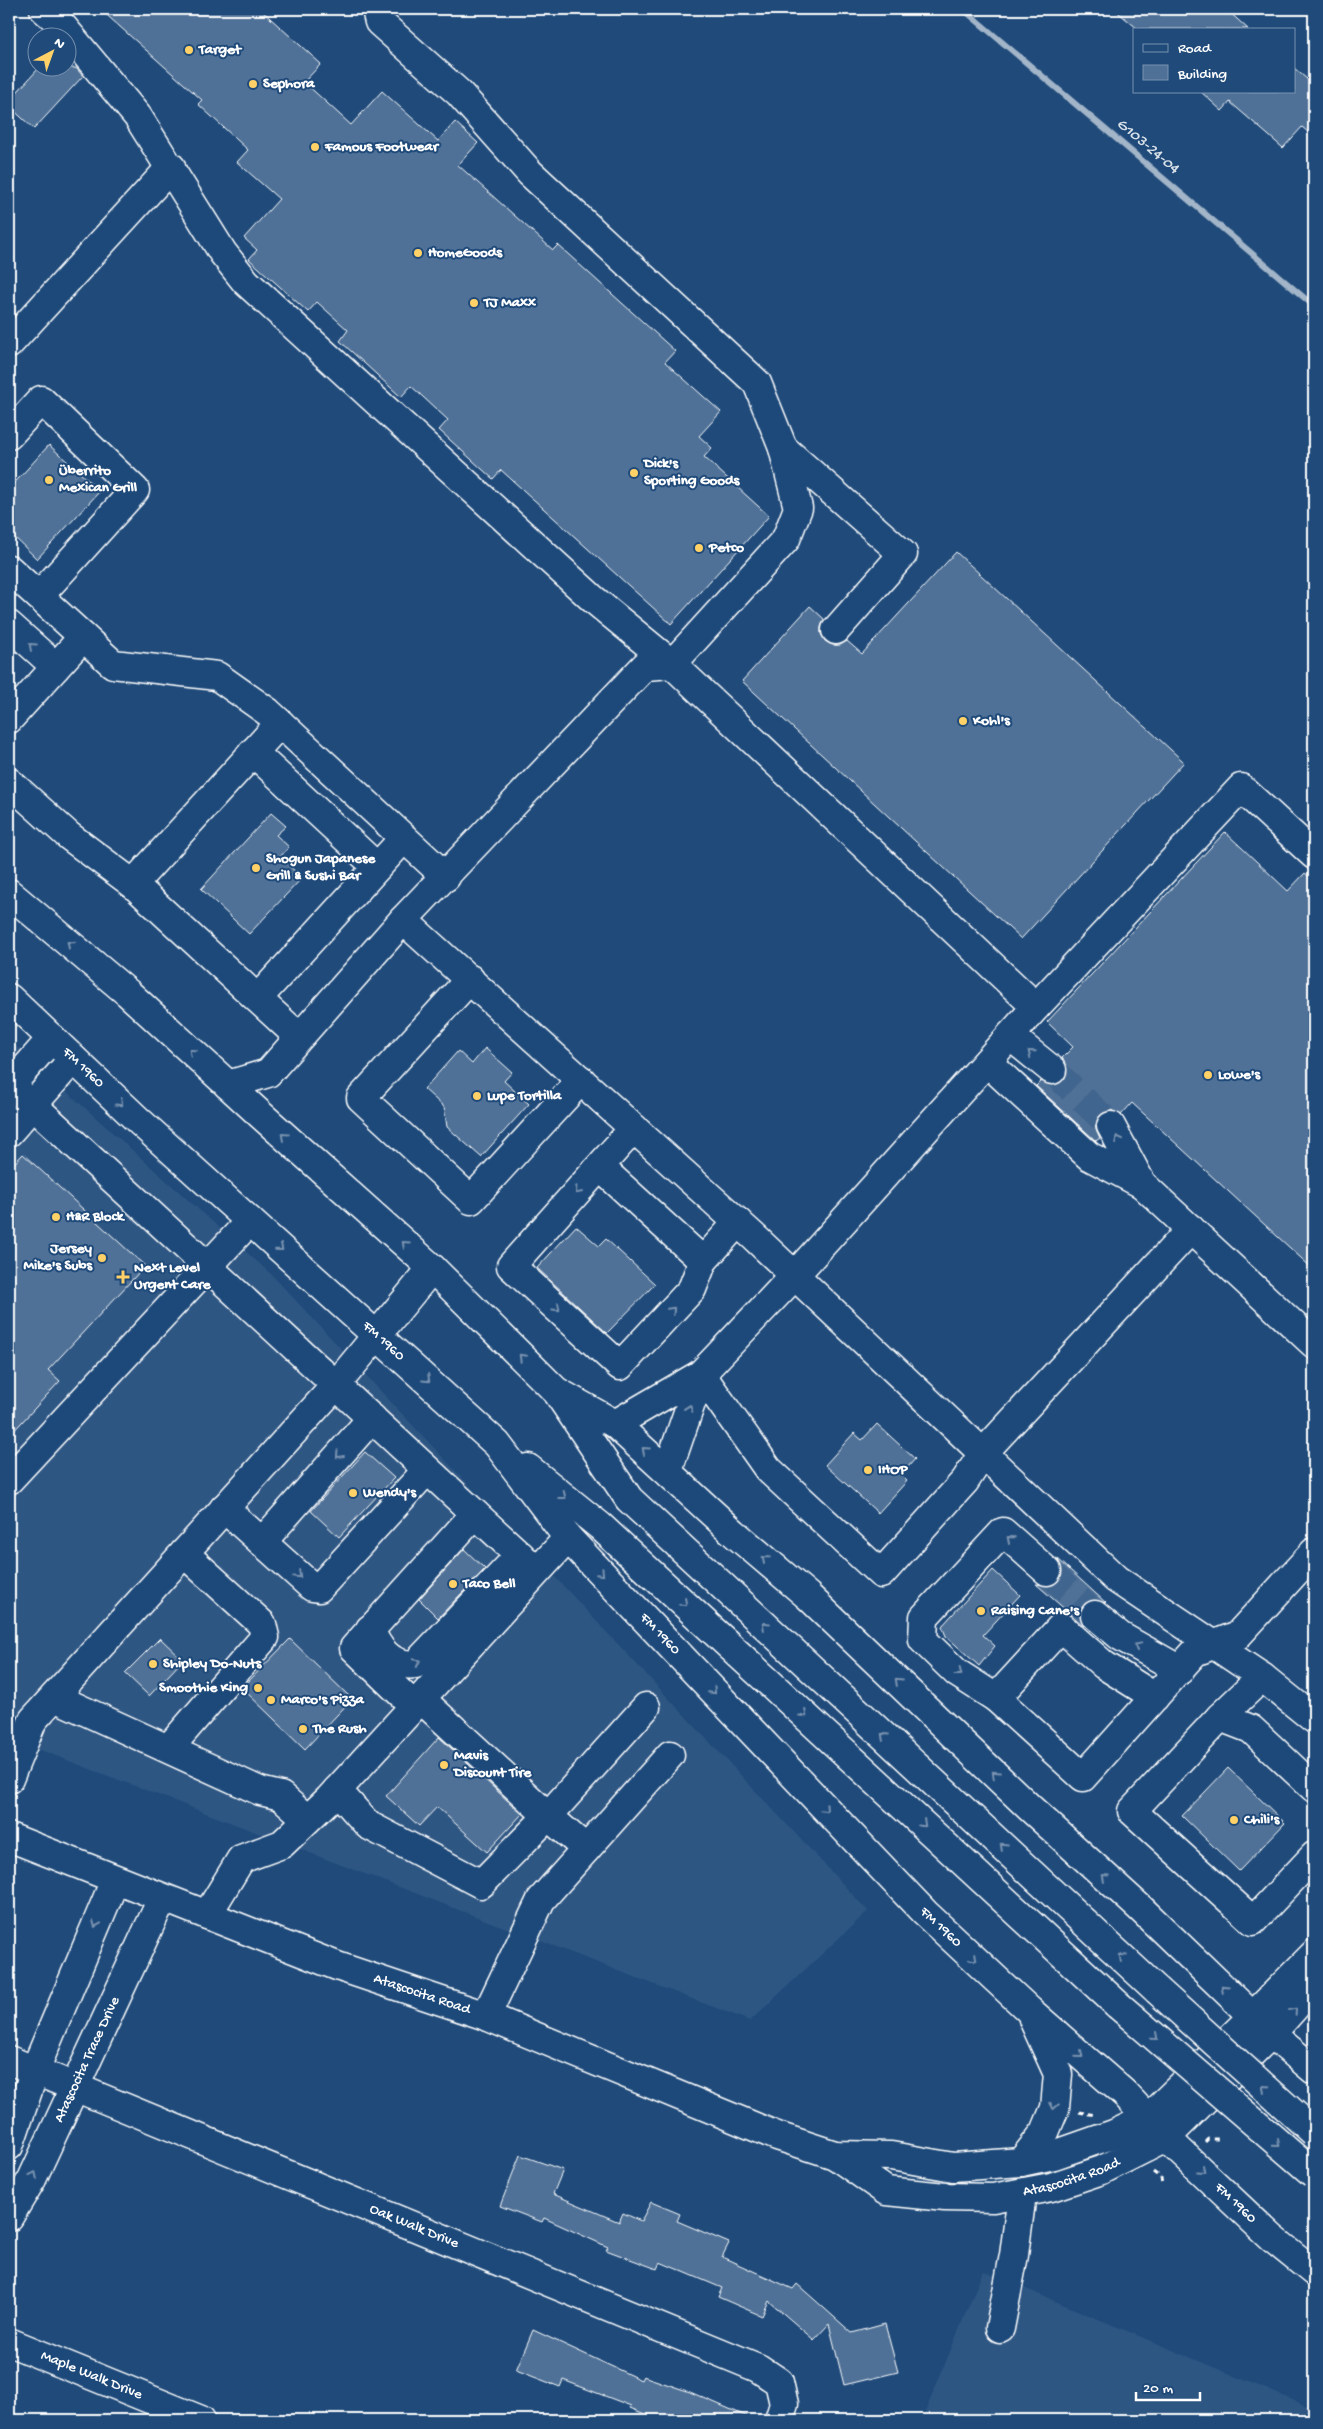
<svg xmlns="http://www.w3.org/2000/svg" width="1323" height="2429" viewBox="0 0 1323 2429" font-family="'Gochi Hand',sans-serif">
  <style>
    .built { fill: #2e5683 }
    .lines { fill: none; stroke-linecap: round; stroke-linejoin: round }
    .stream { stroke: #a3b5c8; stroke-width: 6 }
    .building { fill: #507197; stroke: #fff }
    .minor-tunnel { stroke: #41658e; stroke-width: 28; stroke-dasharray: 28 14; stroke-linecap: butt }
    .minor-casing { stroke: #fff; stroke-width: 31 }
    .major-casing { stroke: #fff; stroke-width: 31 }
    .path { stroke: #fff; stroke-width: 3; stroke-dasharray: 5 4; stroke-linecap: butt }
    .minor { stroke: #1f4a7a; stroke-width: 28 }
    .major { stroke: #1f4a7a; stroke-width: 28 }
    .major-bridge-casing { stroke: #fff; stroke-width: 31; stroke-linecap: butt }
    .major-bridge { stroke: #1f4a7a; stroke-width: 28 }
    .oneway { stroke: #7992af }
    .poi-dot { fill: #ffd166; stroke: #1f4a7a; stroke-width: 2 }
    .labels { text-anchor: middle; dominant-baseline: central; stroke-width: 4; stroke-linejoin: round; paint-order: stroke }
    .poi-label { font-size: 15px; font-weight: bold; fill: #fff; stroke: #1f4a7a; text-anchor: start }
    .street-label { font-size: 15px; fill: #fff; stroke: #1f4a7a }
    .water-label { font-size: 16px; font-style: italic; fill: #d8e0e8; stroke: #1f4a7a }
  </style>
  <rect width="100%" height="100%" fill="#1f4a7a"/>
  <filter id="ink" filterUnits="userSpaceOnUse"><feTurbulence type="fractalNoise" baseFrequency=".02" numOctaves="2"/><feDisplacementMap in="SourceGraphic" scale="10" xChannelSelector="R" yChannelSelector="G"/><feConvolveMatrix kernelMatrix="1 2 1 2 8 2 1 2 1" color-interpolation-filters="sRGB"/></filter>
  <g filter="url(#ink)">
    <g class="built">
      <path d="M 9,1040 L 271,1274 L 868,1911 L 750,2021 L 9,1738 Z"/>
      <path d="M 983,2271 L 1314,2409 L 1314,2420 L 922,2420 Z"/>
    </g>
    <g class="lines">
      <path class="stream" d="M 963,9 L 1314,306"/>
    </g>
    <g class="building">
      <path d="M 100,9 L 260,9 L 321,64 L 304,82 L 351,125 L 382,91 L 438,141 L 455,122 L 478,143 L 458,165 L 553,250 L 558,245 L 675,351 L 665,362 L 721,412 L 699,436 L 712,448 L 704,457 L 769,516 L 671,624 L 501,470 L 493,479 L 439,430 L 448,420 L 411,386 L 401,397 L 340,341 L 348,330 L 317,302 L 308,312 L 249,259 L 257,250 L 244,238 L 279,199 L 237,162 L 248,150 L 198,104 L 202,100 Z"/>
      <path d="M 1114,9 L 1226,9 L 1248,29 L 1138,29 Z"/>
      <path d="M 39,68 L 76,68 L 83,76 L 34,129 L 9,106 L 9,101 Z"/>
      <path d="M 1294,68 L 1314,85 L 1314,137 L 1302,127 L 1283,148 L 1230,102 L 1222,111 L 1200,91 L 1294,91 Z"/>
      <path d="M 49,445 L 100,491 L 37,559 L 9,532 L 9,489 Z"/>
      <path d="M 956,552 L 1184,762 L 1021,939 L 742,681 L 810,606 L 824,619 L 821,627 L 821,634 L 825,641 L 833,645 L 840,645 L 847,641 L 862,654 Z"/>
      <path d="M 271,813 L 286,826 L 276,835 L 289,847 L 280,857 L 302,878 L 249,934 L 201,889 Z"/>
      <path d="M 1225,832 L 1288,891 L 1305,873 L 1314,881 L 1314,1270 L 1132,1103 L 1121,1115 L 1111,1110 L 1103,1112 L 1098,1117 L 1095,1126 L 1100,1138 L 1096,1141 L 1036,1086 L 1041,1081 L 1050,1085 L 1058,1084 L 1064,1080 L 1067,1072 L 1067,1065 L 1062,1058 L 1073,1047 L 1047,1022 Z"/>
      <path d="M 485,1048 L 512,1072 L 504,1081 L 529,1104 L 481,1157 L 447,1127 L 444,1107 L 424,1089 L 458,1051 L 472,1064 Z"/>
      <path d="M 23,1154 L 145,1266 L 48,1370 L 60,1381 L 9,1436 L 9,1169 Z"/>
      <path d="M 576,1226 L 599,1246 L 606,1239 L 655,1284 L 607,1333 L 537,1268 Z"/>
      <path d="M 877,1424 L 915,1459 L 901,1475 L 907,1481 L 878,1513 L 825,1465 L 854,1433 L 862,1440 Z"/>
      <path d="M 365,1452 L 394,1478 L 339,1537 L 311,1511 Z"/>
      <path d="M 464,1549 L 485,1569 L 438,1618 L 419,1599 Z"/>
      <path d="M 1058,1559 L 1106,1603 L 1090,1600 L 1083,1605 L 1080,1613 L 1084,1626 L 1036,1584 L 1051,1586 L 1058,1582 L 1062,1574 Z"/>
      <path d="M 993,1570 L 1020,1595 L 983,1635 L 995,1646 L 979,1666 L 946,1636 L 942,1626 Z"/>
      <path d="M 160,1638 L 183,1660 L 149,1696 L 125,1673 Z"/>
      <path d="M 290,1639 L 352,1699 L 305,1749 L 242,1688 Z"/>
      <path d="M 439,1737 L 522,1814 L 487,1852 L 437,1807 L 419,1826 L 386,1796 Z"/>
      <path d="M 1228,1768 L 1285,1823 L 1239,1871 L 1182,1816 Z"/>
      <path d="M 520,2155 L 563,2170 L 553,2194 L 619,2222 L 623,2213 L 641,2221 L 651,2202 L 680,2214 L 677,2221 L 729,2243 L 722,2257 L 793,2289 L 797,2284 L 852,2333 L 885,2324 L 898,2372 L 844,2385 L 829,2324 L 814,2340 L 769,2301 L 762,2316 L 718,2297 L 722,2288 L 660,2262 L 657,2269 L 606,2250 L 608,2247 L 544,2218 L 542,2222 L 500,2206 Z"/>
      <path d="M 533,2330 L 641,2380 L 643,2376 L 690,2392 L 755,2420 L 659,2420 L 630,2408 L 631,2406 L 563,2380 L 560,2387 L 516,2370 Z"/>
    </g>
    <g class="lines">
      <g class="minor-tunnel">
        <path d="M 1052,1070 L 1111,1126"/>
        <path d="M 1047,1571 L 1095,1615"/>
      </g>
      <g class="minor-casing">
        <g id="minor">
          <path d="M 44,9 L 58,21 L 138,117 L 223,253 L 246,282 L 593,599 L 672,664 L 1036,1007 L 794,1276 L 701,1374 L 768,1469 L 881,1574 L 965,1481 L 984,1452 L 1191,1229"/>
          <path d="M 9,344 L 171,167"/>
          <path d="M 9,435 L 41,400 L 135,490 L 39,596"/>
          <path d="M 783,448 L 903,554 L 836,630"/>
          <path d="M 9,569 L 113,664 L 217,676 L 268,712 L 446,877"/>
          <path d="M 9,625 L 56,667"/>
          <path d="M 9,719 L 83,637"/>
          <path d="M 253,752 L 377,867"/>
          <path d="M 9,782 L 69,836 L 133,884 L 299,1037"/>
          <path d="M 133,884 L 280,723"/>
          <path d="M 403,920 L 753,1236 L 1116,1579 L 1262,1677 L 1314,1719"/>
          <path d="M 470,979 L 361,1098 L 471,1200 L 581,1080"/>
          <path d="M 258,998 L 404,838"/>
          <path d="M 1036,1007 L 1241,788 L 1314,855"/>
          <path d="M 1010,1036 L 1052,1070"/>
          <path d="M 987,1062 L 1089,1156 L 1142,1184 L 1314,1344"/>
          <path d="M 11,1085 L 536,1570"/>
          <path d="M 228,1085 L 268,1073 L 403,920 L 645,666 L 672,664 L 786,539 L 798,508 L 783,448 L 757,383 L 530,173 L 459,93 L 379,22 L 376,9"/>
          <path d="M 9,1087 L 52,1038"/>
          <path d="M 1111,1126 L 1142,1184"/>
          <path d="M 634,1128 L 511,1266 L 620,1366 L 692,1289 L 703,1261 L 738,1222"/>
          <path d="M 9,1132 L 73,1059"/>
          <path d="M 600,1167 L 703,1261"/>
          <path d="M 615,1424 L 701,1374 L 668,1470"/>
          <path d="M 9,1480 L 250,1221"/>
          <path d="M 224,1508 L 312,1587 L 319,1588 L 427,1470"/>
          <path d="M 262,1542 L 372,1418"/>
          <path d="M 1095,1615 L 1120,1636 L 1180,1670"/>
          <path d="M 370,1629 C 378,1649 393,1668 416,1664 L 520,1555"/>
          <path d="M 54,1697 L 260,1791 L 281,1796 L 307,1819"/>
          <path d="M 1155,1697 L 1104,1665 L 1061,1627 L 996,1698 L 1083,1777 L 1195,1652 L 1238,1635 L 1314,1552"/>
          <path d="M 996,1698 L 957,1673 L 923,1640 L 924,1617 L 1003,1532 L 1047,1571"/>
          <path d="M 421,1699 L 548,1816 L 646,1707"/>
          <path d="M 414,1706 L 354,1648 L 475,1514"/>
          <path d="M 1220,1717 L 1262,1677"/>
          <path d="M 169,1748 L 265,1637 L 262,1624 L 184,1553"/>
          <path d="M 9,1779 L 33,1720 L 336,1385 L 432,1268"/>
          <path d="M 1314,1788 L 1251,1729 L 1220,1717 L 1132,1811 L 1253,1921 L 1314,1856"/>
          <path d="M 337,1790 L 368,1825 L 481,1884 L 548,1816 L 586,1849"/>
          <path d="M 207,1915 L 241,1859 L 282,1844 L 329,1799 L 568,1538"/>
          <path d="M 486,2016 L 541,1900 L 670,1755"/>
          <path d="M 1253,2016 L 1314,1954"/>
          <path d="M 1271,2034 L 1314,1986"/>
          <path id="s1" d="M 9,2060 L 758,2368 L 779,2382 L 784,2404 L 779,2420"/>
          <path d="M 9,2146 L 35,2070 L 115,1880"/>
          <path id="s2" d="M 9,2217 L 32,2179 L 162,1899"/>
          <path d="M 1000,2328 L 1014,2255 L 1022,2194"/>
          <path id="s3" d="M 9,2342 L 201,2420"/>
        </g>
      </g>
      <g class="major-casing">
        <g id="major">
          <path d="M 9,893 L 128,993 L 262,1116 L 432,1268 L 556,1391 L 615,1424 L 734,1533 L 808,1596 L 1030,1808 L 1140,1908 L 1271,2034 L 1314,2070"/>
          <path id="s4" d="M 9,998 L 139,1121 L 497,1444 L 568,1538 L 925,1913 L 1030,2011 L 1125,2094 L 1166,2138 L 1272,2238 L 1314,2272"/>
          <path d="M 559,1395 L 629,1499 L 1157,1990"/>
          <path d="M 528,1468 L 600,1526 L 1118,2005"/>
          <path id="s5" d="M 9,1837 L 337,1966 L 486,2016 L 777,2136 L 835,2155 L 891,2156 L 953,2167 L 1021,2162 L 1054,2155 L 1114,2134 L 1148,2118 L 1253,2016"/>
          <path id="s6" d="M 835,2155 L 886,2191 L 945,2197 L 993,2198 L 1051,2187 L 1102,2170 L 1166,2138 L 1271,2034"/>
          <path d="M 1021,2162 L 1045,2132 L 1055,2108 L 1058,2074 L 1033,2019"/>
        </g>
      </g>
      <g class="path">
        <path d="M 1079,2112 L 1095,2115"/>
        <path d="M 1205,2142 L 1208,2139 L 1218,2139"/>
        <path d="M 1153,2172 L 1161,2178 L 1162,2185"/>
      </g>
      <use href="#minor" class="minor"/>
      <use href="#major" class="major"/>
      <g class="major-bridge-casing">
        <g id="major-bridge">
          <path d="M 1157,1990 L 1314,2132"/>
          <path d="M 1118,2005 L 1314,2174"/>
        </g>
      </g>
      <use href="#major-bridge" class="major-bridge"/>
    </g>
    <defs><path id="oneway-chevron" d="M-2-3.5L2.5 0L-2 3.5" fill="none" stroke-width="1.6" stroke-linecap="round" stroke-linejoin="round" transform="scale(1.25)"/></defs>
    <g class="oneway">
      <use href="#oneway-chevron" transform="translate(32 646) rotate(-138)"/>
      <use href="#oneway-chevron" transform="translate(70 944) rotate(-140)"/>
      <use href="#oneway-chevron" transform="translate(192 1052) rotate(-137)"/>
      <use href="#oneway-chevron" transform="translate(1031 1053) rotate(-141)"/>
      <use href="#oneway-chevron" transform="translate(120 1103) rotate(43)"/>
      <use href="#oneway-chevron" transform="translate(284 1136) rotate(-138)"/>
      <use href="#oneway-chevron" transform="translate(1118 1139) rotate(-118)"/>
      <use href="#oneway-chevron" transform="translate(578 1191) rotate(132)"/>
      <use href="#oneway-chevron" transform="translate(405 1244) rotate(-138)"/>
      <use href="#oneway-chevron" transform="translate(280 1248) rotate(41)"/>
      <use href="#oneway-chevron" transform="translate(557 1308) rotate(43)"/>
      <use href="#oneway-chevron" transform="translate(672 1310) rotate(-47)"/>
      <use href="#oneway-chevron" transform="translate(522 1357) rotate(-135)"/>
      <use href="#oneway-chevron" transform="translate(427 1379) rotate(43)"/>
      <use href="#oneway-chevron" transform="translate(689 1408) rotate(-71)"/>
      <use href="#oneway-chevron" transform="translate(645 1450) rotate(-138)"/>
      <use href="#oneway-chevron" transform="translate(339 1455) rotate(132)"/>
      <use href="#oneway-chevron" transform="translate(563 1496) rotate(38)"/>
      <use href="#oneway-chevron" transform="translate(1010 1539) rotate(-139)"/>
      <use href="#oneway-chevron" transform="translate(765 1559) rotate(-139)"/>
      <use href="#oneway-chevron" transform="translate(601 1573) rotate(46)"/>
      <use href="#oneway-chevron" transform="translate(298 1575) rotate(43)"/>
      <use href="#oneway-chevron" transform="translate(684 1603) rotate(43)"/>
      <use href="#oneway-chevron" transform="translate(765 1625) rotate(-137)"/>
      <use href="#oneway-chevron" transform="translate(1137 1646) rotate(-151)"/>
      <use href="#oneway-chevron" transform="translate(417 1662) rotate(-27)"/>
      <use href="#oneway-chevron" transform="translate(959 1673) rotate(37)"/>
      <use href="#oneway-chevron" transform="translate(898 1681) rotate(-137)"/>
      <use href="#oneway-chevron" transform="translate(713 1691) rotate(46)"/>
      <use href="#oneway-chevron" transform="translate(804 1714) rotate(43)"/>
      <use href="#oneway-chevron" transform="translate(884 1736) rotate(-137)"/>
      <use href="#oneway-chevron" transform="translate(995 1774) rotate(-136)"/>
      <use href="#oneway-chevron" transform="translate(825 1809) rotate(46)"/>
      <use href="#oneway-chevron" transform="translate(923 1824) rotate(43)"/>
      <use href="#oneway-chevron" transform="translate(1003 1846) rotate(-137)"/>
      <use href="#oneway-chevron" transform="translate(1105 1877) rotate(-138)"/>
      <use href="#oneway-chevron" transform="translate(96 1924) rotate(113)"/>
      <use href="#oneway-chevron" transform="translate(1122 1957) rotate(-137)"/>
      <use href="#oneway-chevron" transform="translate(974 1958) rotate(44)"/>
      <use href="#oneway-chevron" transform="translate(1224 1988) rotate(-136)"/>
      <use href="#oneway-chevron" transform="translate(1294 2011) rotate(-49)"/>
      <use href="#oneway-chevron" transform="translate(1155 2037) rotate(41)"/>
      <use href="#oneway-chevron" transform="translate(1080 2055) rotate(41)"/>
      <use href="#oneway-chevron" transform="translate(1265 2088) rotate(-138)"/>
      <use href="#oneway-chevron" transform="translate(1054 2106) rotate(101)"/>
      <use href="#oneway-chevron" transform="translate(1277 2144) rotate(41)"/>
      <use href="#oneway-chevron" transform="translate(1202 2170) rotate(42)"/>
      <use href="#oneway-chevron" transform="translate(34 2175) rotate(-64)"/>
    </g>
  </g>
  <g class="poi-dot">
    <circle cx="189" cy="50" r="5"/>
    <circle cx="253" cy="84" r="5"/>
    <circle cx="315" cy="147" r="5"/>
    <circle cx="418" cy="253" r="5"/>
    <circle cx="474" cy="303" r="5"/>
    <circle cx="634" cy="473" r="5"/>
    <circle cx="49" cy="480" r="5"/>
    <circle cx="699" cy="548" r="5"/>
    <circle cx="963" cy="721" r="5"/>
    <circle cx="256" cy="868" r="5"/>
    <circle cx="1208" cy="1075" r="5"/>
    <circle cx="477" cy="1096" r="5"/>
    <circle cx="56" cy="1217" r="5"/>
    <circle cx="102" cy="1258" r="5"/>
    <path d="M120.5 1269.5h5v5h5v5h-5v5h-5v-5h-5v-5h5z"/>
    <circle cx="868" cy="1470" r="5"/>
    <circle cx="353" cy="1493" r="5"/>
    <circle cx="453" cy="1584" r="5"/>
    <circle cx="981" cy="1611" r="5"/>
    <circle cx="153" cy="1664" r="5"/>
    <circle cx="258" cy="1688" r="5"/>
    <circle cx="271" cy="1700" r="5"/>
    <circle cx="303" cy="1729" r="5"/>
    <circle cx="444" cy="1765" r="5"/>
    <circle cx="1234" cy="1820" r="5"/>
  </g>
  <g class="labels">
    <g class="poi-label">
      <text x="199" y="50">Target</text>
      <text x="263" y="84">Sephora</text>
      <text x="325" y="147">Famous Footwear</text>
      <text x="428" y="253">HomeGoods</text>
      <text x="484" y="303">TJ Maxx</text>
      <text x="644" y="464">Dick's<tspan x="644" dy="17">Sporting Goods</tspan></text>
      <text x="59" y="471">Überrito<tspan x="59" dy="17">Mexican Grill</tspan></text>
      <text x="709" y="548">Petco</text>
      <text x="973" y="721">Kohl's</text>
      <text x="266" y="859">Shogun Japanese<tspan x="266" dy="17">Grill &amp; Sushi Bar</tspan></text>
      <text x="1218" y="1075">Lowe's</text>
      <text x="487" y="1096">Lupe Tortilla</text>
      <text x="66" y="1217">H&amp;R Block</text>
      <text x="92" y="1249" text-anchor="end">Jersey<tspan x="92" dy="17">Mike's Subs</tspan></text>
      <text x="134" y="1268">Next Level<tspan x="134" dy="17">Urgent Care</tspan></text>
      <text x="878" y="1470">IHOP</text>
      <text x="363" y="1493">Wendy's</text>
      <text x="463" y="1584">Taco Bell</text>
      <text x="991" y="1611">Raising Cane's</text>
      <text x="163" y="1664">Shipley Do-Nuts</text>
      <text x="248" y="1688" text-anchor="end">Smoothie King</text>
      <text x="281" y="1700">Marco's Pizza</text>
      <text x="313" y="1729">The Rush</text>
      <text x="454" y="1756">Mavis<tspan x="454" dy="17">Discount Tire</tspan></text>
      <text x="1244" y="1820">Chili's</text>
    </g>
    <g class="street-label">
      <text stroke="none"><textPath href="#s4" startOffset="102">FM 1960</textPath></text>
      <text stroke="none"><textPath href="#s4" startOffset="508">FM 1960</textPath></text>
      <text stroke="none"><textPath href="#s4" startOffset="912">FM 1960</textPath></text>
      <text stroke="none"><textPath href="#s4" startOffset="1318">FM 1960</textPath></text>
      <text stroke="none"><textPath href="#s5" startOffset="442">Atascocita Road</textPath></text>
      <text stroke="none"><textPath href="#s2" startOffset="176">Atascocita Trace Drive</textPath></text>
      <text stroke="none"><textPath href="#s6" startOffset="251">Atascocita Road</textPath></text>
      <text stroke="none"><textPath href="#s4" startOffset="1722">FM 1960</textPath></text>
      <text stroke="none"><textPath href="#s1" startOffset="438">Oak Walk Drive</textPath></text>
      <text stroke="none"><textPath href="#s3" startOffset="89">Maple Walk Drive</textPath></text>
    </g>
    <g class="water-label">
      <text transform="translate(1147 147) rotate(40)">G103-24-04</text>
    </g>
  </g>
  <rect width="1323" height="2429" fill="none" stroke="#1f4a7a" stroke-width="30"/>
  <rect x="15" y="15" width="1293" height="2399" fill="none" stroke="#fff" stroke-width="2" filter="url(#ink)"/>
  <rect x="1133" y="28" width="162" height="65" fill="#1f4a7a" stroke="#7992af"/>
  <rect x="1143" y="44" width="25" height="8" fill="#1f4a7a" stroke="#7992af"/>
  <text x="1178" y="52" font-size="15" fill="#ffffff">Road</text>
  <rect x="1143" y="65" width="25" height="15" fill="#507197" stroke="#7992af"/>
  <text x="1178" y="78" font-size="15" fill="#ffffff">Building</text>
  <g transform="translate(52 52) rotate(41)"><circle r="24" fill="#1f4a7a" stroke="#7992af"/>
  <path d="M0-4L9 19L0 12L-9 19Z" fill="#ffd166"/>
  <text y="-8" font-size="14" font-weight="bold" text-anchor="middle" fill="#ffffff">N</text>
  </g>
  <path d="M1136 2392v8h64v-8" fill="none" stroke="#ffffff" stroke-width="2.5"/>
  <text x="1143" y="2392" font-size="15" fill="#ffffff" stroke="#1f4a7a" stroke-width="4" paint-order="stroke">20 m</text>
</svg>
